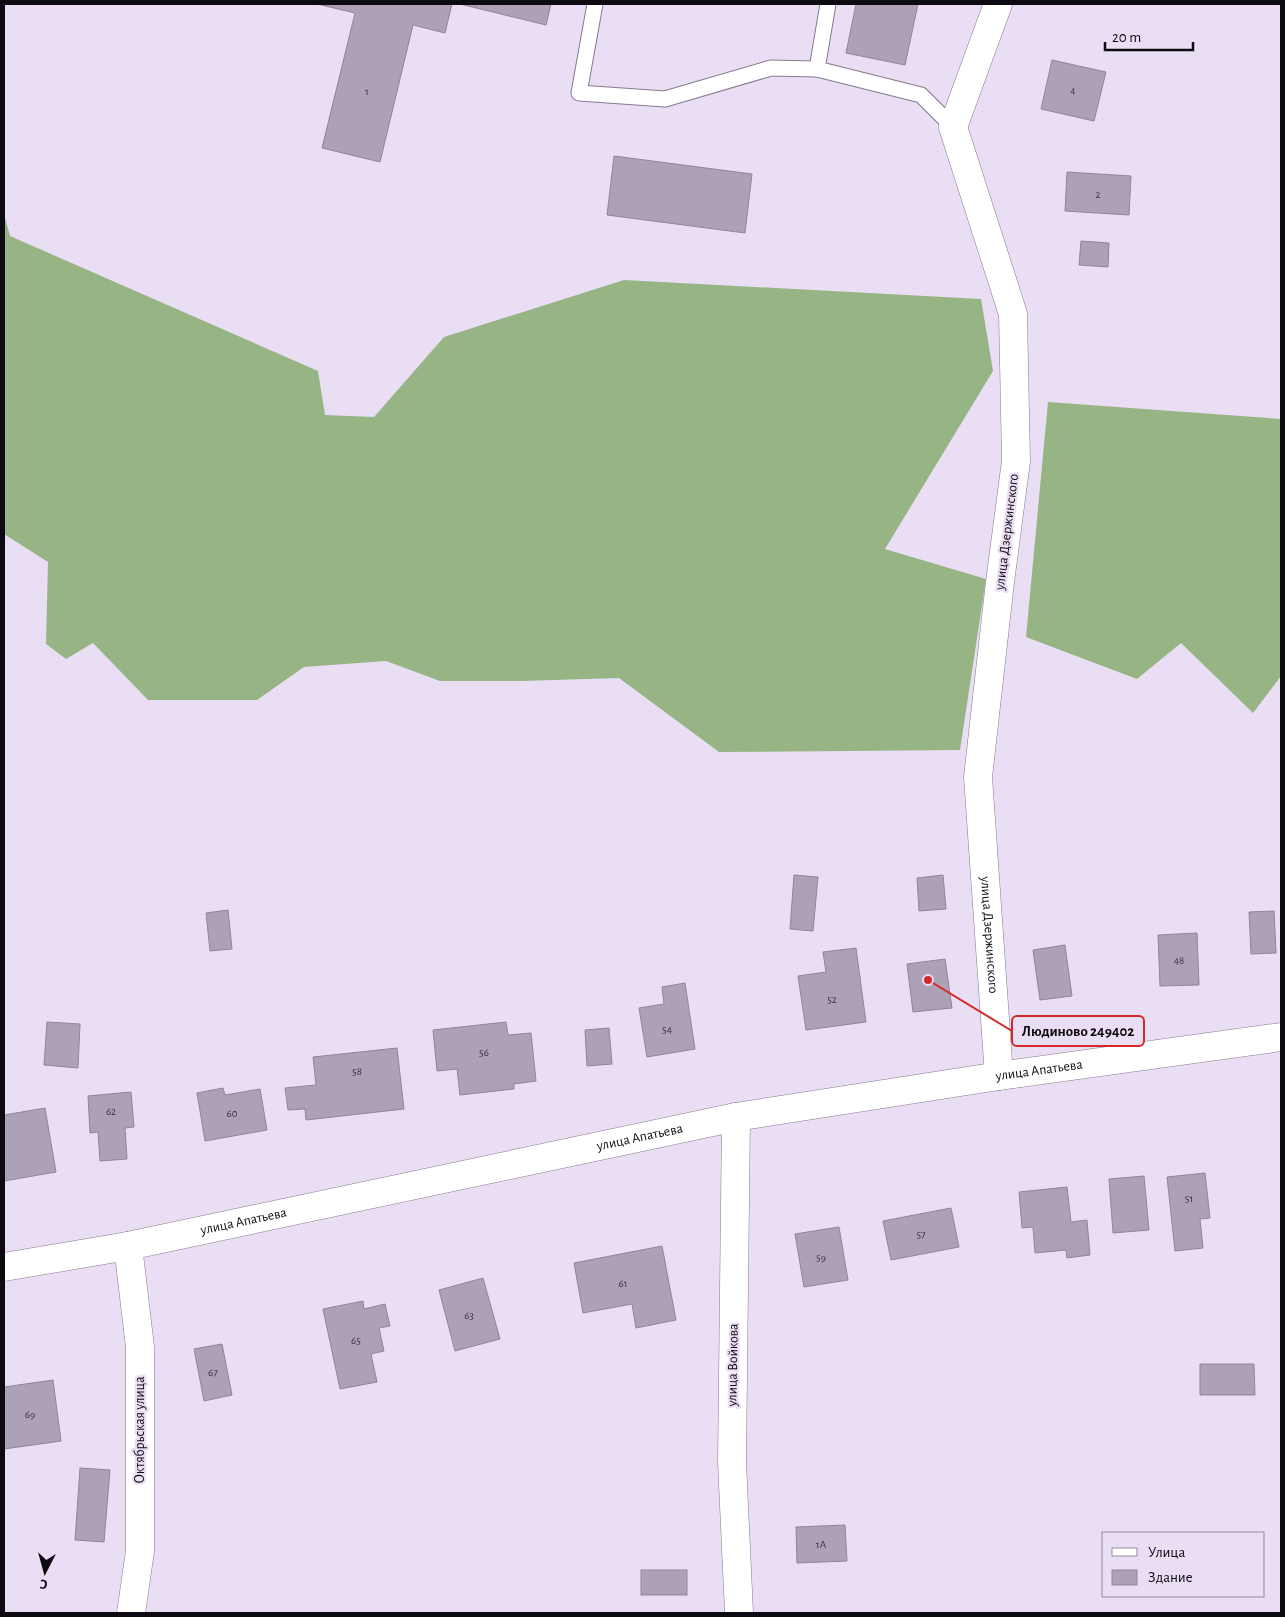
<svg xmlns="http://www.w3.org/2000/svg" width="1285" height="1617" viewBox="0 0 1285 1617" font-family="'Alegreya Sans',sans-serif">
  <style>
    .forest { fill: #97b584 }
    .building { fill: #aca1b6; stroke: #908599 }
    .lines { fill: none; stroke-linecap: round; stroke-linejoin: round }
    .lane-casing { stroke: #857a8e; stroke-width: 17 }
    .street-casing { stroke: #857a8e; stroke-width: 29 }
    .lane { stroke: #fff; stroke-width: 15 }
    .street { stroke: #fff; stroke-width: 28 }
    .labels { text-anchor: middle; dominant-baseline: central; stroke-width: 4.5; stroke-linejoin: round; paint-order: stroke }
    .number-label { font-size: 11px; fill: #36303a }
    .street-label { font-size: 14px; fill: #0e0a11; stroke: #eadef4 }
    .leader { fill: none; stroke: #d62828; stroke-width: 2 }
    .callout-dot { fill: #d62828; stroke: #eadef4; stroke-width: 2 }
    .callout { fill: #eadef4; stroke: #d62828; stroke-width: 2 }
    .callout-label { font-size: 15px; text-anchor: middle; font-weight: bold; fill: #0e0a11 }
  </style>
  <rect width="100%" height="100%" fill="#eadef4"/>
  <g class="forest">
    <path d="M 4,214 L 10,236 L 318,371 L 325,415 L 374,417 L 444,337 L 624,280 L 981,299 L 993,371 L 885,549 L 986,579 L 960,750 L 719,752 L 619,678 L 522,681 L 440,681 L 386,661 L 304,667 L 257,700 L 148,700 L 93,643 L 66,659 L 46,644 L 48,562 L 4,534 Z"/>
    <path d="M 1048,402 L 1281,419 L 1281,676 L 1253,713 L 1181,643 L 1137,679 L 1026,637 Z"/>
  </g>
  <g class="building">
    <path d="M 317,4 L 452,4 L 445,33 L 413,25 L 380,162 L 322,148 L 355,13 Z"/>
    <path d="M 460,4 L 551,4 L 546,25 Z"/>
    <path d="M 856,4 L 918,4 L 905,65 L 846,53 Z"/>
    <path d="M 1052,60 L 1106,72 L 1094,121 L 1041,109 Z"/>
    <path d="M 614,156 L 752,174 L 745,233 L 607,215 Z"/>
    <path d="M 1067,172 L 1131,176 L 1129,215 L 1065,211 Z"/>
    <path d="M 1081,241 L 1109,243 L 1108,267 L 1079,265 Z"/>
    <path d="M 794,875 L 818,877 L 813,931 L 790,929 Z"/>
    <path d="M 943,875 L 946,909 L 919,911 L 917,878 Z"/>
    <path d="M 228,910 L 232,949 L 210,951 L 206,913 Z"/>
    <path d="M 1274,911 L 1276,953 L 1251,954 L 1249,912 Z"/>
    <path d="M 1197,933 L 1199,985 L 1160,986 L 1158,935 Z"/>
    <path d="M 1065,945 L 1072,996 L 1040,1000 L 1033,950 Z"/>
    <path d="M 856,948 L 866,1022 L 806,1030 L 798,976 L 826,972 L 823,952 Z"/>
    <path d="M 945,959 L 952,1008 L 913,1012 L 907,964 Z"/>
    <path d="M 685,983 L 695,1049 L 647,1057 L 639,1008 L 664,1004 L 662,987 Z"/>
    <path d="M 47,1022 L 80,1024 L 78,1068 L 44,1065 Z"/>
    <path d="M 506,1022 L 508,1035 L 531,1033 L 536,1081 L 514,1084 L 514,1089 L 460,1095 L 457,1069 L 437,1071 L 433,1030 Z"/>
    <path d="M 609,1028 L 612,1064 L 587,1066 L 585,1030 Z"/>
    <path d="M 397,1048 L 404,1109 L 306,1120 L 305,1109 L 288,1110 L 285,1088 L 316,1085 L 313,1057 Z"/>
    <path d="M 223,1088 L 225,1095 L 260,1089 L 267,1130 L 205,1141 L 197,1093 Z"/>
    <path d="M 131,1092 L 134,1127 L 125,1128 L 127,1159 L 100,1161 L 98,1132 L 90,1133 L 88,1096 Z"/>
    <path d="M 45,1108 L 56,1172 L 4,1181 L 4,1115 Z"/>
    <path d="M 1205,1173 L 1210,1218 L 1200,1219 L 1203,1248 L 1175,1251 L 1167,1177 Z"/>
    <path d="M 1144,1176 L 1149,1230 L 1113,1233 L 1109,1179 Z"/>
    <path d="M 1067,1187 L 1071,1222 L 1087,1220 L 1090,1255 L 1067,1258 L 1066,1250 L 1035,1253 L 1033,1227 L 1022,1228 L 1019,1192 Z"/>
    <path d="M 951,1208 L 959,1247 L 891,1260 L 883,1221 Z"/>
    <path d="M 839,1227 L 848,1280 L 804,1287 L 795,1234 Z"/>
    <path d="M 662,1246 L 676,1320 L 636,1328 L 632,1304 L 583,1313 L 574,1263 Z"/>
    <path d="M 483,1278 L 500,1339 L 455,1351 L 439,1290 Z"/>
    <path d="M 363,1301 L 364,1309 L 385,1304 L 390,1326 L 379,1328 L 384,1351 L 371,1354 L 377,1382 L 340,1389 L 323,1309 Z"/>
    <path d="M 222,1344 L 232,1395 L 204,1401 L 194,1349 Z"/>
    <path d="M 1200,1364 L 1254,1364 L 1255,1395 L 1200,1395 Z"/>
    <path d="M 53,1380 L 61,1441 L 4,1449 L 4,1387 Z"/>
    <path d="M 80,1468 L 110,1470 L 104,1542 L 75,1540 Z"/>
    <path d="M 845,1525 L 847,1561 L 797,1563 L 796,1527 Z"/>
    <rect x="641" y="1570" width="46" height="25"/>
  </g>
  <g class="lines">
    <g class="lane-casing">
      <g id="lane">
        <path d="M 595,4 L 579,93 L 665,99 L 771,68 L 817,69 L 921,95 L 953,127"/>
        <path d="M 817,69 L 828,4"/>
      </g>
    </g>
    <g class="street-casing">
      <g id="street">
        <path id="s1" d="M 998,4 L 953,127 L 1013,314 L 1016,461 L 1000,582 L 978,777 L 999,1076"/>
        <path d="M 736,1117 L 732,1462 L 739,1613"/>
        <path d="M 128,1246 L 140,1347 L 140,1551 L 131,1613"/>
        <path id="s2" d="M 4,1267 L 128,1246 L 736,1117 L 999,1076 L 1281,1037"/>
      </g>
    </g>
    <use href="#lane" class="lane"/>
    <use href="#street" class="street"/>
  </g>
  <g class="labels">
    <g class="number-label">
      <text x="1073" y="90">4</text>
      <text x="367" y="91">1</text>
      <text x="1098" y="194">2</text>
      <text x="1179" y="960">48</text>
      <text x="832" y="999">52</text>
      <text x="667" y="1029">54</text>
      <text x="484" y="1052">56</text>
      <text x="357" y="1071">58</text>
      <text x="111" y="1111">62</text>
      <text x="232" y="1113">60</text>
      <text x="1189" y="1198">51</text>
      <text x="921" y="1234">57</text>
      <text x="821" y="1257">59</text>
      <text x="623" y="1283">61</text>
      <text x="469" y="1315">63</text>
      <text x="356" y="1340">65</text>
      <text x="213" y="1372">67</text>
      <text x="30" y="1414">69</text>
      <text x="821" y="1544">1А</text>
    </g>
    <g class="street-label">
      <text transform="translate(1007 532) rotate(-83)">улица Дзержинского</text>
      <text stroke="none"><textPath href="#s1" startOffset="951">улица Дзержинского</textPath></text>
      <text stroke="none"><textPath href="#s2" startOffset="1054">улица Апатьева</textPath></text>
      <text stroke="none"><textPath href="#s2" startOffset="649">улица Апатьева</textPath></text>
      <text stroke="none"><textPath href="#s2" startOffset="244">улица Апатьева</textPath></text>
      <text transform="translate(733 1365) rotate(-89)">улица Войкова</text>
      <text transform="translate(140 1430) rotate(-90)">Октябрьская улица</text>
    </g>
  </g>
  <path class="leader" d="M928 980L1012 1031"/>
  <circle class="callout-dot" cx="928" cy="980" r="5"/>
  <rect class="callout" x="1012" y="1016" width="132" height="30" rx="5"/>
  <g class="callout-label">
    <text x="1078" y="1036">Людиново 249402</text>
  </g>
  <rect width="1285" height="1617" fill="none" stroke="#0e0a11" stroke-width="10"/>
  <rect x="1102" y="1532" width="162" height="65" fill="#eadef4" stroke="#928999"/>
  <rect x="1112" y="1548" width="25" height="8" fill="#ffffff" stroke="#928999"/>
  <text x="1148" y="1557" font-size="15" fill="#0e0a11">Улица</text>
  <rect x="1112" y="1570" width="25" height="15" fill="#aca1b6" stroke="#928999"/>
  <text x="1148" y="1582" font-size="15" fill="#0e0a11">Здание</text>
  <g transform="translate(45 1572) rotate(186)" stroke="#eadef4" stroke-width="4" paint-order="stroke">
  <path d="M0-4L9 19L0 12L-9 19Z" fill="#0e0a11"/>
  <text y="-8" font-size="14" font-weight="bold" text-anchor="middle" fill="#0e0a11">С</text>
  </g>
  <path d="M1105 42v8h88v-8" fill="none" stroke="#0e0a11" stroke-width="2.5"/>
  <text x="1112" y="42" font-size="15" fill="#0e0a11" stroke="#eadef4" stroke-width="4" paint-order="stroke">20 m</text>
</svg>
